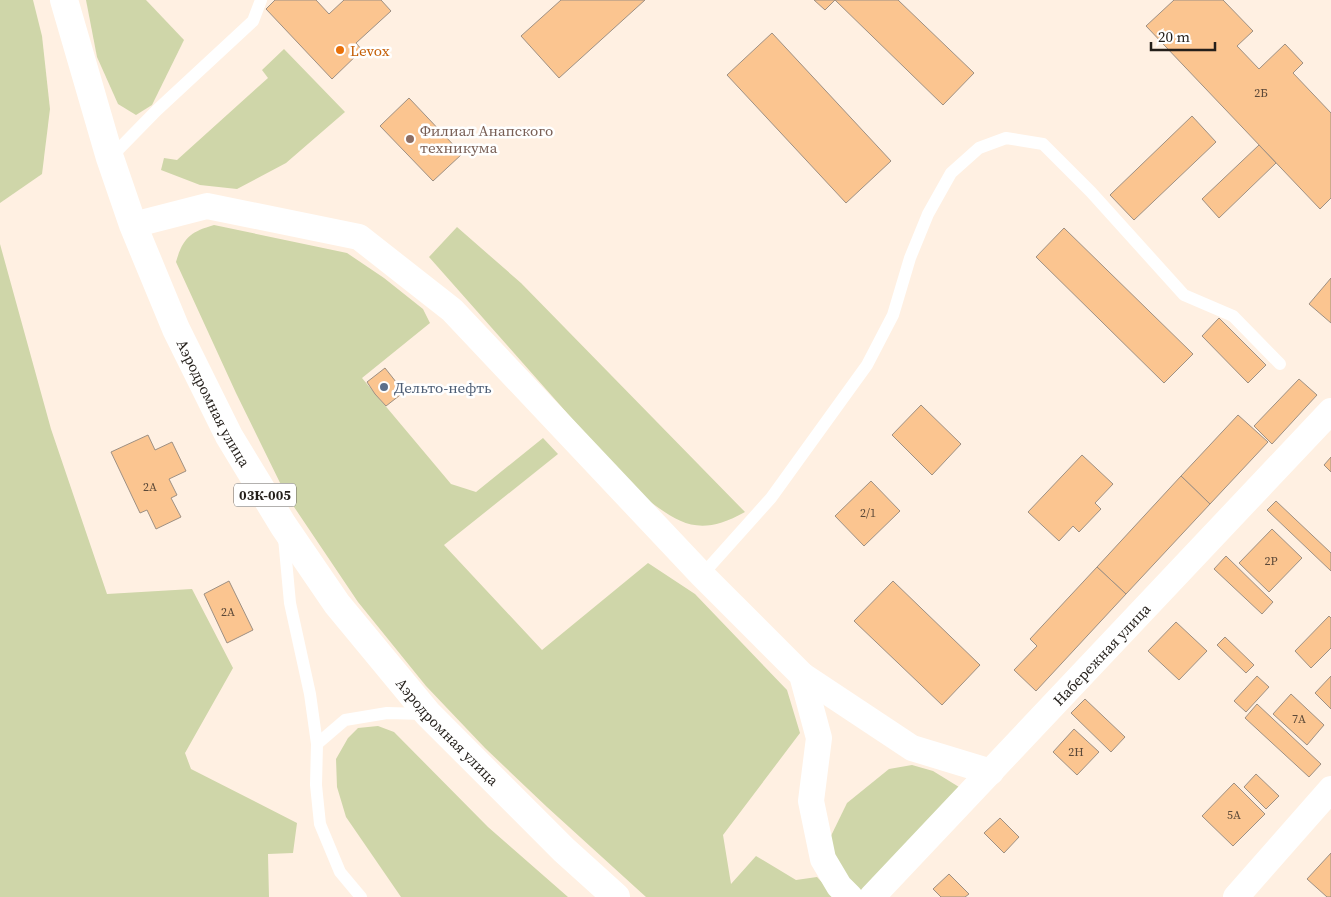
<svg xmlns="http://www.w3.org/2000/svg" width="1331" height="897" viewBox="0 0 1331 897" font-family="'Source Serif 4',serif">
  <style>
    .green { fill: #cfd6a9 }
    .building { fill: #fbc590; stroke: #9e9083 }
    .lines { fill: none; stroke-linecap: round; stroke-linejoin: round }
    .lane { stroke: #fff; stroke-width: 12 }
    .street { stroke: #fff; stroke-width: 26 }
    .primary { stroke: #fff; stroke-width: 28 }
    .food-dot { fill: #e8710a; stroke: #fff; stroke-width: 2 }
    .education-dot { fill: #8d6e63; stroke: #fff; stroke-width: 2 }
    .service-dot { fill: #5c6f8a; stroke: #fff; stroke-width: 2 }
    .labels { text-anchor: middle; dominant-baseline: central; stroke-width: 5; stroke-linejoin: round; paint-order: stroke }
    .number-label { font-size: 12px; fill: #5a4838 }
    .shield { fill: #fff; stroke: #66625f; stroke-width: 1 }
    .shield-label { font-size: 14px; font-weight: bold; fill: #241f1a }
    .food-label { font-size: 15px; fill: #c56008; stroke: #fff; text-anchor: start }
    .education-label { font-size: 15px; fill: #785e54; stroke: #fff; text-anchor: start }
    .service-label { font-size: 15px; fill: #4e5e75; stroke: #fff; text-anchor: start }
    .street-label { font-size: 15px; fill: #241f1a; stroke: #fff }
  </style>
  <rect width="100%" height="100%" fill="#fff0e2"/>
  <g class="green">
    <path d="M 0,0 L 33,0 L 42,36 L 50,109 L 42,174 L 0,203 Z"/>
    <path d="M 86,0 L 146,0 L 184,40 L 152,105 L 136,115 L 118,104 L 97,57 Z"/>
    <path d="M 284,49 L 345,112 L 286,163 L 237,189 L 200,185 L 161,170 L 164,158 L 177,160 L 268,78 L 262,70 Z"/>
    <path d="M 214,225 L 347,253 L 384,278 L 423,309 L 430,323 L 362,378 L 451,484 L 476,492 L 543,438 L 558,454 L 444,545 L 542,650 L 648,563 L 695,594 L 787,690 L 800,733 L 723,835 L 731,884 L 756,856 L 796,880 L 817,877 L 836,897 L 646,897 L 547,807 L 485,748 L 426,686 L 358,602 L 286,495 L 236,393 L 176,262 C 183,238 190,232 214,225 Z"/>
    <path d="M 457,227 L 521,283 L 745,512 C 695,540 676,521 636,491 L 429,257 Z"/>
    <path d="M 0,244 L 51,429 L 107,594 L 192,589 L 233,668 L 185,753 L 191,769 L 297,823 L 293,853 L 268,854 L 269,897 L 0,897 Z"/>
    <path d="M 378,726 L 394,732 L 488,827 L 568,897 L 401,897 L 346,817 L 337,787 L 336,759 L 348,738 L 358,728 Z"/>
    <path d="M 912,765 L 933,771 L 959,787 L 856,897 L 828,842 L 847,803 L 889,769 Z"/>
  </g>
  <g class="building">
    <path d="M 275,0 L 316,0 L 329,14 L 344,0 L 381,0 L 391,11 L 356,43 L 362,50 L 332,79 L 266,9 Z"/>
    <path d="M 561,0 L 645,0 L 559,78 L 521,36 Z"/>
    <path d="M 814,0 L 898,0 L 974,73 L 943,105 L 835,0 L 825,10 Z"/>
    <path d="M 1174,0 L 1223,0 L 1253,31 L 1237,46 L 1259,69 L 1285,44 L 1303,63 L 1293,73 L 1331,113 L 1331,198 L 1320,209 L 1146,26 Z"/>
    <path d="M 772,33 L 891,161 L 846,203 L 727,75 Z"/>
    <path d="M 409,98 L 462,154 L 433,181 L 380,126 Z"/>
    <path d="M 1192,116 L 1216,142 L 1134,220 L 1110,195 Z"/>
    <path d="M 1259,145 L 1276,163 L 1219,218 L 1202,199 Z"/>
    <path d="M 1064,228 L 1193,354 L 1164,383 L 1036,257 Z"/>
    <path d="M 1331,278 L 1331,323 L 1309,304 Z"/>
    <path d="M 1219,318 L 1266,365 L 1248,383 L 1202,336 Z"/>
    <path d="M 385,368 L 404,392 L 386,406 L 375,394 L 367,382 Z"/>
    <path d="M 1299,379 L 1317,395 L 1272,444 L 1254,426 Z"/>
    <path d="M 921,405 L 961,444 L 932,475 L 892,435 Z"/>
    <path d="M 1238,415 L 1268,442 L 1210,504 L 1181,476 Z"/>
    <path d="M 148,435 L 155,450 L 172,442 L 186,471 L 169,479 L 177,495 L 171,498 L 181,517 L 156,529 L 147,510 L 140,513 L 111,452 Z"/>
    <path d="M 1082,455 L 1113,484 L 1095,503 L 1101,509 L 1079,532 L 1073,526 L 1059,541 L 1028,512 Z"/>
    <path d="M 1331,457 L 1331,472 L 1324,465 Z"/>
    <path d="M 1181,476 L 1210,504 L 1126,594 L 1097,567 Z"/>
    <path d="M 871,481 L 900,511 L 864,546 L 835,516 Z"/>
    <path d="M 1276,501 L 1331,553 L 1331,571 L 1267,510 Z"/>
    <path d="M 1272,529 L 1302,558 L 1269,592 L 1239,563 Z"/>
    <path d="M 1226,556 L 1273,602 L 1262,614 L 1214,569 Z"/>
    <path d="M 1097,567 L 1126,594 L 1036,691 L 1014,670 L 1037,646 L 1030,639 Z"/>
    <path d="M 229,581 L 253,630 L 227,643 L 204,594 Z"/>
    <path d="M 893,581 L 980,665 L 942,705 L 854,621 Z"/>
    <path d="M 1329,616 L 1331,618 L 1331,648 L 1311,668 L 1295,651 Z"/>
    <path d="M 1176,622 L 1207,651 L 1179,680 L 1148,651 Z"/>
    <path d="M 1225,637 L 1254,665 L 1246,673 L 1217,645 Z"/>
    <path d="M 1257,676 L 1269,687 L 1246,712 L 1234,701 Z"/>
    <path d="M 1331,676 L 1331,709 L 1315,693 Z"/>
    <path d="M 1291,694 L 1324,725 L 1307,745 L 1273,714 Z"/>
    <path d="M 1085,699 L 1125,737 L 1111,752 L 1071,713 Z"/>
    <path d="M 1257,704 L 1321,764 L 1309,777 L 1245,718 Z"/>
    <path d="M 1074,729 L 1099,752 L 1077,775 L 1053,752 Z"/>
    <path d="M 1256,774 L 1279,796 L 1266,809 L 1244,787 Z"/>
    <path d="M 1234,783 L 1265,814 L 1233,846 L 1202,816 Z"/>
    <path d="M 1000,818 L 1019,837 L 1004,853 L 984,833 Z"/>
    <path d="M 1331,853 L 1331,897 L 1327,897 L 1307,879 Z"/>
    <path d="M 949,874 L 969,894 L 965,897 L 941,897 L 933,889 Z"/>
  </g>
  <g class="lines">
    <g class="lane">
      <path d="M 110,158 L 157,110 L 253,21 L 261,0"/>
      <path d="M 284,538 L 290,603 L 310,694 L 317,744 L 316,785 L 320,824 L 340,872 L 361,897"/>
      <path d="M 702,575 L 771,498 L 867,365 L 893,315 L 910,258 L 928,214 L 951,173 L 979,148 L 1006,138 L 1043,144 L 1091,192 L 1184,295 L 1233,316 L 1280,364"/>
      <path d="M 317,744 L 345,720 L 387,713 L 425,714"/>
    </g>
    <g class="street">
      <path d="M 133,225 L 207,206 L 359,237 L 452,310 L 702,575 L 802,675 L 819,738 L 811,801 L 823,859 L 839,886 L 850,897"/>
      <path d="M 802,675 L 912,748 L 991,772"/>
      <path id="s1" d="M 872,897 L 1331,411"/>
      <path d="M 1236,897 L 1331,789"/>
    </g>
    <path class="primary" id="s2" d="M 64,0 L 110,158 L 133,225 L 176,329 L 229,436 L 283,525 L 337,604 L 428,714 L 564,850 L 616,897"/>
  </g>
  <circle class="food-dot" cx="340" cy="50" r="5"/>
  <circle class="education-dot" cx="410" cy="139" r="5"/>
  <circle class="service-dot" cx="384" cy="387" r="5"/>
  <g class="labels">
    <g class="number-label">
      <text x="1261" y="93">2Б</text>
      <text x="150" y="487">2А</text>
      <text x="868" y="513">2/1</text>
      <text x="1271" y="561">2Р</text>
      <text x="228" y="612">2А</text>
      <text x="1299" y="719">7А</text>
      <text x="1076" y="752">2Н</text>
      <text x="1234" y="815">5А</text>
    </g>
    <rect class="shield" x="234" y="483.5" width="62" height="23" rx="4"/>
    <g class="shield-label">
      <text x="265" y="495">03К-005</text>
    </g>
    <g class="food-label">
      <text x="350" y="50">Levox</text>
    </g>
    <g class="education-label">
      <text x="420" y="130">Филиал Анапского<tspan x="420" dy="17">техникума</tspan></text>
    </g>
    <g class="service-label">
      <text x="394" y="387">Дельто-нефть</text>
    </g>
    <g class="street-label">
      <text stroke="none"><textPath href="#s2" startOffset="431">Аэродромная улица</textPath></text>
      <text stroke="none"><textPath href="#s1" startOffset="334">Набережная улица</textPath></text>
      <text stroke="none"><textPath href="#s2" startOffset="836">Аэродромная улица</textPath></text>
    </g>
  </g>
  <path d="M1151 42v8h64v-8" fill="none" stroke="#241f1a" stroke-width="2.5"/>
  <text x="1158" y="42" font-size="15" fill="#241f1a" stroke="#ffffff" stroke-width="4" paint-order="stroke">20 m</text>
</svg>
